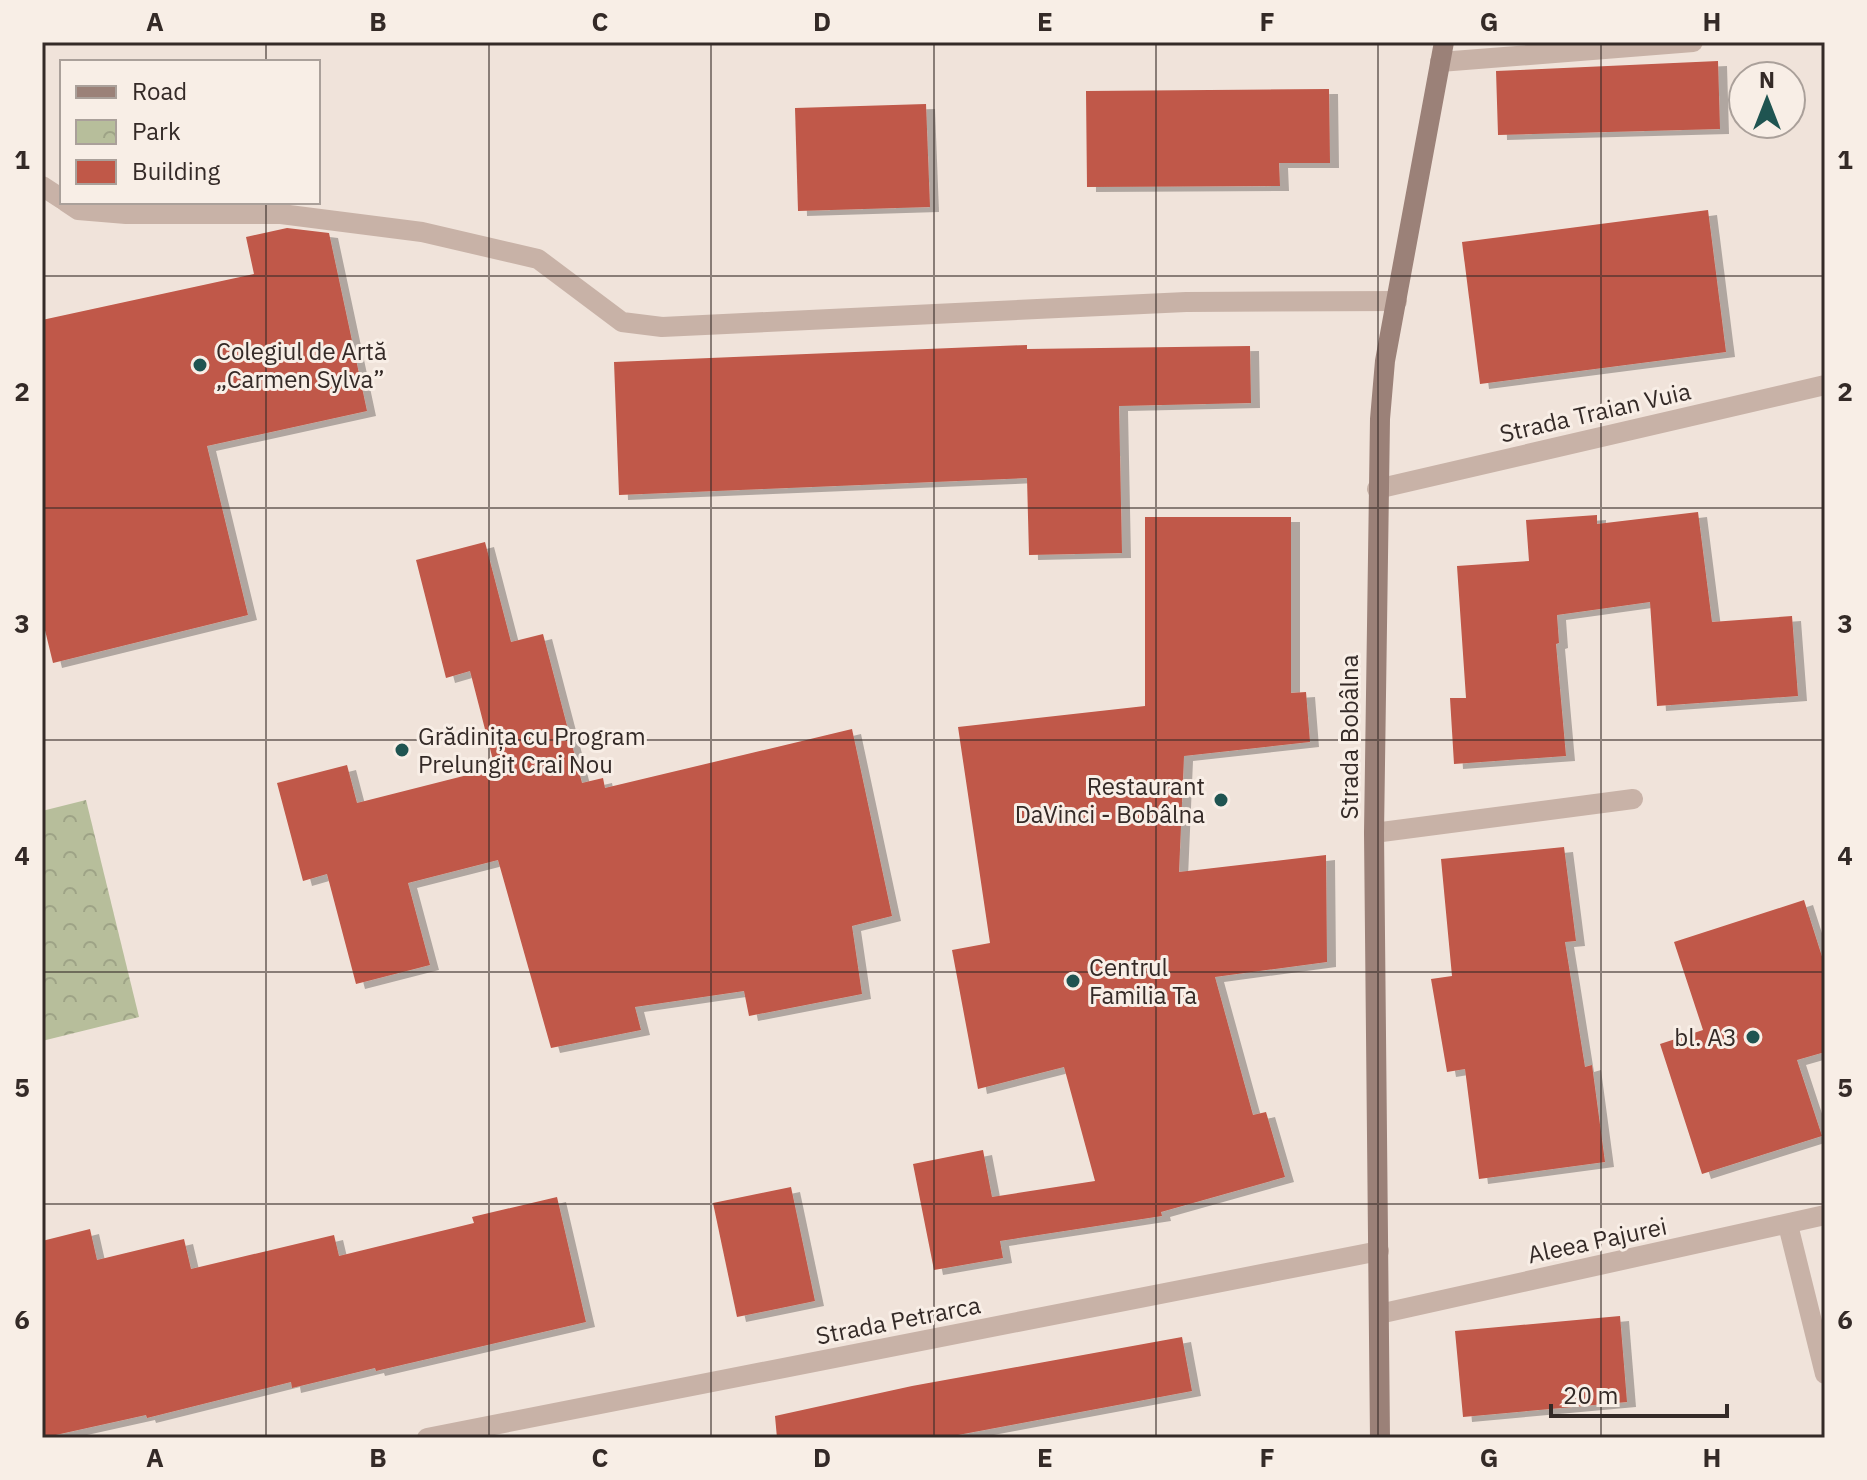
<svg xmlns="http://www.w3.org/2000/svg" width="1867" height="1480" viewBox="0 0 1867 1480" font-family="'IBM Plex Sans',sans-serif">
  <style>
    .park { fill: url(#park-crowns) }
    .building { fill: #c05848; filter: url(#shadow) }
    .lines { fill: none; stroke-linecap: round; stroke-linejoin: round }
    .lane { stroke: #c8b2a7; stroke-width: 20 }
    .street { stroke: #c8b2a7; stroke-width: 20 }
    .secondary { stroke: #9b8178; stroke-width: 20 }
    .grid { fill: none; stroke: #342a27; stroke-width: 2; stroke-opacity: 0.55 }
    .poi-dot { fill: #1f5451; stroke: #f8eee6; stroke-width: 3 }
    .labels { text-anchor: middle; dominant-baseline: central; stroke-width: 6; stroke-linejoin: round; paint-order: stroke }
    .poi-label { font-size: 24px; fill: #342a27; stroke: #f8eee6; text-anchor: start }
    .street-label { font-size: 24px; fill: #342a27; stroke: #f8eee6 }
    .neatline { fill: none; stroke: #342a27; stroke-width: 3 }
    .grid-label { font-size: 26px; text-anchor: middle; font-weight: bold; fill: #342a27 }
  </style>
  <defs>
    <pattern id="park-crowns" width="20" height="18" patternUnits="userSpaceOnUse" patternTransform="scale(2)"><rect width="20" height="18" fill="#b7be9b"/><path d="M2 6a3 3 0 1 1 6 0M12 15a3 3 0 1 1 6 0" fill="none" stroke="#9ea386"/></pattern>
    <filter id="shadow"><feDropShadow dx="9" dy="5" stdDeviation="0" flood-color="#0004"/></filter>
  </defs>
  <rect width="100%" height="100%" fill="#f0e3da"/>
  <path class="park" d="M 86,800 L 139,1017 L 42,1041 L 42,811 Z"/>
  <g class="building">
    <path d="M 1718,61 L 1720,129 L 1498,135 L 1496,71 Z"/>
    <path d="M 1329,89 L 1330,163 L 1279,163 L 1280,186 L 1087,187 L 1086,91 Z"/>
    <path d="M 926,104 L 930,207 L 798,211 L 795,108 Z"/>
    <path d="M 1708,210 L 1726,352 L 1480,384 L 1462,242 Z"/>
    <path d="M 287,228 L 329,233 L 367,411 L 207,446 L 248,615 L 53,663 L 42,618 L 42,320 L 254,274 L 246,237 Z"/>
    <path d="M 1027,345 L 1027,349 L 1250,346 L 1251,403 L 1119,406 L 1122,553 L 1029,555 L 1027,478 L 619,495 L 614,362 Z"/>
    <path d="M 1698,512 L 1712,622 L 1792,616 L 1798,696 L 1657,706 L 1650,602 L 1557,615 L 1559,643 L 1556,644 L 1566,756 L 1454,764 L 1450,698 L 1466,698 L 1457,566 L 1529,561 L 1526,520 L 1597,515 L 1597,524 Z"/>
    <path d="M 1145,517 L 1291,517 L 1291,693 L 1306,692 L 1310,742 L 1184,756 L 1179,872 L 1326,855 L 1327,962 L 1215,977 L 1253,1115 L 1266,1112 L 1285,1177 L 1161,1212 L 1162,1216 L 1000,1241 L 1003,1258 L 934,1270 L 913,1164 L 983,1150 L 992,1197 L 1095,1181 L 1064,1067 L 978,1089 L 952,950 L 990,943 L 958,727 L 1145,706 Z"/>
    <path d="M 485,542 L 511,642 L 543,634 L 582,783 L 603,778 L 605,788 L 852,729 L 892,916 L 852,926 L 862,994 L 749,1016 L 744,991 L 635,1007 L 641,1030 L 551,1048 L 498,860 L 408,883 L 430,965 L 356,984 L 327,874 L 303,881 L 277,783 L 347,765 L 357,803 L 495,768 L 470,671 L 446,678 L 416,560 Z"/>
    <path d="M 1564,847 L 1576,941 L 1565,942 L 1585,1067 L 1592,1065 L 1605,1162 L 1479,1179 L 1465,1069 L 1447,1072 L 1431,979 L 1452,976 L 1441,859 Z"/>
    <path d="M 1804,900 L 1825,966 L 1825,1052 L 1797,1060 L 1822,1136 L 1702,1174 L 1660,1044 L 1703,1030 L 1674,942 Z"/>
    <path d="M 791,1187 L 815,1301 L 737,1317 L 713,1203 Z"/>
    <path d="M 557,1197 L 586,1322 L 376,1371 L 375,1368 L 292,1388 L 291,1382 L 147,1418 L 146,1415 L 42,1438 L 42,1241 L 90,1229 L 97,1260 L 184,1239 L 191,1269 L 334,1235 L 339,1256 L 474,1223 L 472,1217 Z"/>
    <path d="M 1620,1316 L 1627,1402 L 1463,1417 L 1455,1331 Z"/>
    <path d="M 1182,1337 L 1192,1391 L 942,1438 L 777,1438 L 775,1416 L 912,1386 Z"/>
  </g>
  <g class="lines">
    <g class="lane">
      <path d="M 42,186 L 62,199"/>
      <path d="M 66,202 L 78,210 L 126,214 L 281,214 L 422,232 L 538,259 L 622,322 L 662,327 L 1186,302 L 1397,301"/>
      <path d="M 1374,833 L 1633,799"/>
    </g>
    <g class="street">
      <path d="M 1440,62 L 1693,42"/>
      <path d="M 1377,489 L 1825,385"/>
      <path d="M 1788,1225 L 1825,1374"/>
      <path d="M 1379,1314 L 1825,1215"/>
      <path d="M 427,1438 L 1379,1251"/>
    </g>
    <path class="secondary" d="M 1380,1438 L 1374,833 L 1380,419 L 1385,361 L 1444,42"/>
  </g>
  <path class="grid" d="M 266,42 L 266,62M 489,42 L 489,1438M 711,42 L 711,1438M 934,42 L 934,1438M 1156,42 L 1156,1438M 1378,42 L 1378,1438M 1601,42 L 1601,1438M 266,202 L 266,1438M 42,276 L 1825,276M 42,508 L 1825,508M 42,740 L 1825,740M 42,972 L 1825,972M 42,1204 L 1825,1204"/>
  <g class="poi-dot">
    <circle cx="200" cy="365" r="8"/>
    <circle cx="402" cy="750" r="8"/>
    <circle cx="1221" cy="800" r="8"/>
    <circle cx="1073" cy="981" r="8"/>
    <circle cx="1753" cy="1037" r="8"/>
  </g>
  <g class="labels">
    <g class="poi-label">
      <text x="216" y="351">Colegiul de Artă<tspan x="216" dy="28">„Carmen Sylva”</tspan></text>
      <text x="418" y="736">Grădinița cu Program<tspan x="418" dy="28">Prelungit Crai Nou</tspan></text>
      <text x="1205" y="786" text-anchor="end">Restaurant<tspan x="1205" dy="28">DaVinci - Bobâlna</tspan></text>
      <text x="1089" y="967">Centrul<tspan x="1089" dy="28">Familia Ta</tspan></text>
      <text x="1737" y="1037" text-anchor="end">bl. A3</text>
    </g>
    <g class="street-label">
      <text transform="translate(1595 412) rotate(-13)">Strada Traian Vuia</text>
      <text transform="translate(1349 737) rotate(-90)">Strada Bobâlna</text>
      <text transform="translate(1597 1240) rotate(-12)">Aleea Pajurei</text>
      <text transform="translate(898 1320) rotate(-11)">Strada Petrarca</text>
    </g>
  </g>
  <rect width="1867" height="1480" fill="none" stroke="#f8eee6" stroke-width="88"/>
  <rect x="60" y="60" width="260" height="144" fill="#f8eee6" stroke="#aaa09a" stroke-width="2"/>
  <rect x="76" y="86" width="40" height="12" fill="#9b8178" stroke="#aaa09a" stroke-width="2"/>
  <text x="132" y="100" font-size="24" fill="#342a27">Road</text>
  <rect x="76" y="120" width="40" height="24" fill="url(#park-crowns)" stroke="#aaa09a" stroke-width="2"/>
  <text x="132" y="140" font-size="24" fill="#342a27">Park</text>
  <rect x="76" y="160" width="40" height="24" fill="#c05848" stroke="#aaa09a" stroke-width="2"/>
  <text x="132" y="180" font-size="24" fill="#342a27">Building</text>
  <g transform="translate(1767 100)"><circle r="38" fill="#f8eee6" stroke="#aaa09a" stroke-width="2"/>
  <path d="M0-6L14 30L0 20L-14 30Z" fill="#1f5451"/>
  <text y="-12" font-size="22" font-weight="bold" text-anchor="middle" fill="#342a27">N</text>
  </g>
  <path d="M1551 1404v12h176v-12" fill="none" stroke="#342a27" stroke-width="4"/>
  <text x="1563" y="1404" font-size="24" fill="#342a27" stroke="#f8eee6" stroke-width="6" paint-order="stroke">20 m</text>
  <rect x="44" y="44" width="1779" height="1392" class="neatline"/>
  <g class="grid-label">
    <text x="155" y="31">A</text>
    <text x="378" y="31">B</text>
    <text x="600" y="31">C</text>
    <text x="822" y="31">D</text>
    <text x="1045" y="31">E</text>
    <text x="1267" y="31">F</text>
    <text x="1489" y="31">G</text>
    <text x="1712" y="31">H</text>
    <text x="22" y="169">1</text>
    <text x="1845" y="169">1</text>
    <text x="22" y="401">2</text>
    <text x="1845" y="401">2</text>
    <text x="22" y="633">3</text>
    <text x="1845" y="633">3</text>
    <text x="22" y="865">4</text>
    <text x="1845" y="865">4</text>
    <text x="22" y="1097">5</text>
    <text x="1845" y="1097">5</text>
    <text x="22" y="1329">6</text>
    <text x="1845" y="1329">6</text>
    <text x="155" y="1467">A</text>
    <text x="378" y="1467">B</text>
    <text x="600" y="1467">C</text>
    <text x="822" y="1467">D</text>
    <text x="1045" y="1467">E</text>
    <text x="1267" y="1467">F</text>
    <text x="1489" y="1467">G</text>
    <text x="1712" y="1467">H</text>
  </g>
</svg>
